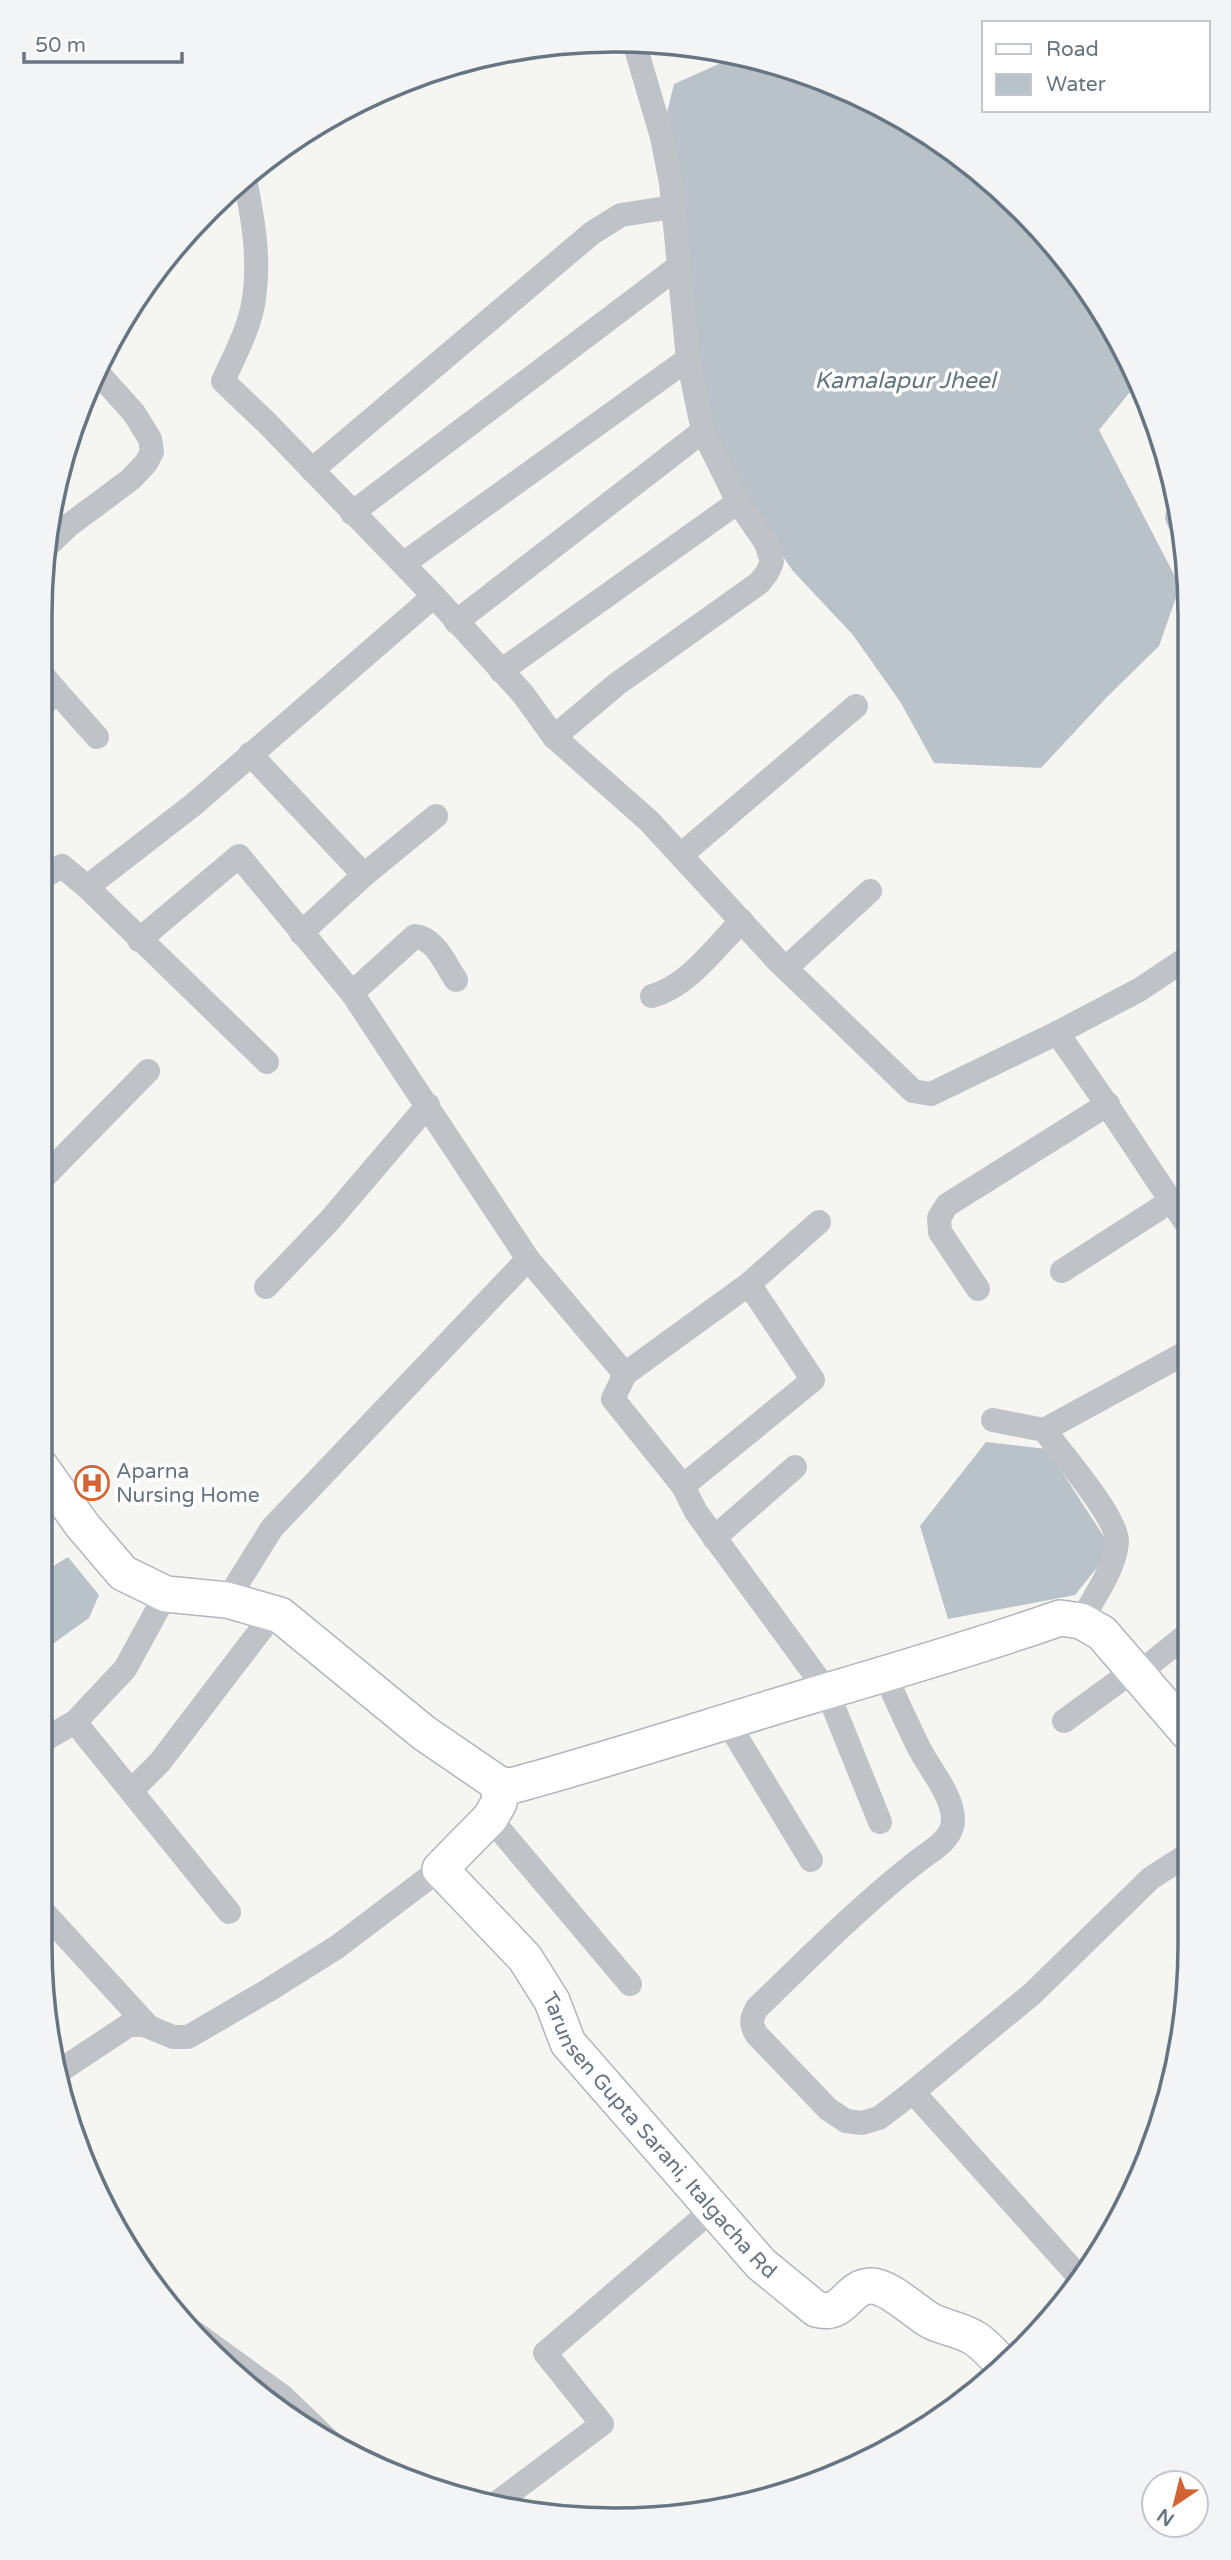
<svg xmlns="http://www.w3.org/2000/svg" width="1231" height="2560" viewBox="0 0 1231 2560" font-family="'Varela Round',sans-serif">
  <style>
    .water { fill: #b9c2c8 }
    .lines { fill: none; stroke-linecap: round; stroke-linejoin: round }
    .secondary-casing { stroke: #b2b6ba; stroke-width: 38 }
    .street { stroke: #bfc2c6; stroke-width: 24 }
    .secondary { stroke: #fff; stroke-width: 35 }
    .labels { text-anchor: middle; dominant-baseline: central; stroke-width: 7; stroke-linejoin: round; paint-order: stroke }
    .poi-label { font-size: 21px; fill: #677481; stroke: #fff; text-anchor: start }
    .street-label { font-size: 21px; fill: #677481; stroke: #fff }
    .water-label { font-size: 23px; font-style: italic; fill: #63757e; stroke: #fff }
    .rim { fill: none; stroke: #677481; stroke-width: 3.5 }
  </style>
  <rect width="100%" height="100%" fill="#f5f5f2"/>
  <g class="water">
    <path d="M 739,55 L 836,84 L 966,159 L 1072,266 L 1139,381 L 1099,430 L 1180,586 L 1159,646 L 1107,697 L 1041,768 L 934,763 L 901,703 L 853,635 L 793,571 L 741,496 L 692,419 L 665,121 L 674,84 Z"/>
    <path d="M 986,1442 L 1047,1449 L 1112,1549 L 1075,1595 L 948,1619 L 920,1526 Z"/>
    <path d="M 68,1557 L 99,1595 L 89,1618 L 40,1653 L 40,1574 Z"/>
  </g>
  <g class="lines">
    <g class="secondary-casing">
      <g id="secondary">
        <path id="s1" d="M 40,1466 L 82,1525 L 123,1573 L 166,1594 L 227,1600 L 280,1615 L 424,1733 L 500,1785 L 499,1803 L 490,1818 L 440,1869 L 525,1958 L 552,2001 L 568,2043 L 761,2264 L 816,2309 C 845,2318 847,2286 871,2286 C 889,2286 915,2312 931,2321 C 945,2328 963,2330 976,2339 C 986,2346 995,2356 1003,2365"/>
        <path d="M 500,1785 L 511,1786 C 618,1757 722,1722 827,1691 C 905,1668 983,1645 1060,1618 L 1081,1621 L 1102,1633 L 1190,1735"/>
      </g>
    </g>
    <g class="street">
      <path d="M 245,179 C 253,219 260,258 254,299 C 250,327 235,355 223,381 L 268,424 L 434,596 L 523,694 L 554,737 L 649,821 L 777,960 L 913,1091 L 931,1094 L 1057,1033 C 1103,1096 1144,1162 1188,1226"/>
      <path d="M 312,470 L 592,233 L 621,215 L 673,207"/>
      <path d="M 352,513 L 679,266"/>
      <path d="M 1177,517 L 1184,532"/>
      <path d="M 47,546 L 68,526 L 131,479 L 146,463 L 152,452 L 150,439 L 134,413 L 97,372"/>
      <path d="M 403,564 L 688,359"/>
      <path d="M 456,622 L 703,431"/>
      <path d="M 501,671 L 738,502"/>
      <path d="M 40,672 L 57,692"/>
      <path d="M 40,707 L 57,692 L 97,737"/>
      <path d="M 554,737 L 617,684 L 759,583 L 767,573 L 772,562 L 766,543 L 738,502 L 703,431 L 688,359 L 671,183 L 662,137 L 634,42"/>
      <path d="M 250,754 L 364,875 L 301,933"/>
      <path d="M 681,855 L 856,706"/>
      <path d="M 364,875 L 436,816"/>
      <path d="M 40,879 L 62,866 L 87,887 L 193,805 L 434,596"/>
      <path d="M 87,887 L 267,1062"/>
      <path d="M 139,940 L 239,856 L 352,993 L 528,1259 L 272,1528 L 227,1600"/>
      <path d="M 786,968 L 870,891"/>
      <path d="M 352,993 L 415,936 C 436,939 445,964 456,980"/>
      <path d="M 652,996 C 689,986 715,947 742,921"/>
      <path d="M 1057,1033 L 1139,990 L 1187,958"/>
      <path d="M 40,1181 L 148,1071"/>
      <path d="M 528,1259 L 625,1374 L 613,1399 L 683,1486"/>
      <path d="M 1062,1271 L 1171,1201"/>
      <path d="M 749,1284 L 819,1222"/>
      <path d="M 266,1287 L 330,1220 L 428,1105"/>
      <path d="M 978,1289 L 940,1232 L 939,1218 L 947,1205 L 1108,1104"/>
      <path d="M 625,1374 L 749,1284 L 813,1380 L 683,1486 L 696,1512 L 827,1691 L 880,1822"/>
      <path d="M 993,1420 L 1044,1430 L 1189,1351"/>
      <path d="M 1044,1430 C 1060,1451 1118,1518 1117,1542 C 1115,1569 1094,1597 1081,1621"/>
      <path d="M 714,1538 L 795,1467"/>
      <path d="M 1138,1674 L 1190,1632"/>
      <path d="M 885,1675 C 896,1699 907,1724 919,1748 C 930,1770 953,1795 953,1820 C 953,1839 932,1850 919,1860 C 861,1905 810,1957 757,2008 C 751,2019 750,2024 757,2035 L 828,2109 L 846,2121 L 862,2123 L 879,2118 L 913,2092"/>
      <path d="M 1064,1721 L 1134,1670"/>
      <path d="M 75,1722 L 229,1912"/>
      <path d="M 728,1723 L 811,1860"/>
      <path d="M 40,1742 L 75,1722 L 125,1669 L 166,1594"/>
      <path d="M 131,1791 L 160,1762 L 273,1614"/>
      <path d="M 490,1818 L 630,1984"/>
      <path d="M 40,1908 L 149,2027"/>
      <path d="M 61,2070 L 129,2025 L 144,2025 L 173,2037 L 188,2037 L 267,1991 L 337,1947 L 440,1869"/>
      <path d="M 1081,2279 L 913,2092 L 1032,1994 L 1151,1878 L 1190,1853"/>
      <path d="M 195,2333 L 282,2396 L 270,2401"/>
      <path d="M 282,2396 L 332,2444"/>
      <path d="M 494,2505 L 602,2424 L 545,2353 L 713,2209"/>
    </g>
    <use href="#secondary" class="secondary"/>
  </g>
  <defs>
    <g id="hospital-ring" transform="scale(1.75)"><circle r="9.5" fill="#fff" stroke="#d36234" stroke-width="1.5"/><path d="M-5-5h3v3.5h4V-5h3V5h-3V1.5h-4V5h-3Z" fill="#d36234"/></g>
  </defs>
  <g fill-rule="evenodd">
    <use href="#hospital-ring" x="92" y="1483"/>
  </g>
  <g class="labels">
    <g class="poi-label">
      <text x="116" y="1471">Aparna<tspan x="116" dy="24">Nursing Home</tspan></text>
    </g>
    <g class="street-label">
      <text stroke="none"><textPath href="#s1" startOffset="1032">Tarunsen Gupta Sarani, Italgacha Rd</textPath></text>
    </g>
    <g class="water-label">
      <text x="905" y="381">Kamalapur Jheel</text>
    </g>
  </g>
  <path d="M0 0H1231V2560H0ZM615 52H615A563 563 0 0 1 1178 615V1945A563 563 0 0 1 615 2508H615A563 563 0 0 1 52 1945V615A563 563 0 0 1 615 52Z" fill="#f3f4f5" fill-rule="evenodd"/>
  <path class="rim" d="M615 52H615A563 563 0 0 1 1178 615V1945A563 563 0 0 1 615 2508H615A563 563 0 0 1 52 1945V615A563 563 0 0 1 615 52Z"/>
  <rect x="982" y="21" width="228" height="91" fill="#ffffff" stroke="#c2c7cd" stroke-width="2"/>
  <rect x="996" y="44" width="35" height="10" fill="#ffffff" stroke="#c2c7cd" stroke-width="2"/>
  <text x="1046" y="56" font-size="21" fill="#677481">Road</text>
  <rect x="996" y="74" width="35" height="21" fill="#b9c2c8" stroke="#c2c7cd" stroke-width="2"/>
  <text x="1046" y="91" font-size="21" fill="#677481">Water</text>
  <g transform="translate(1175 2504) rotate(215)"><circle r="33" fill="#ffffff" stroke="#c2c7cd" stroke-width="2"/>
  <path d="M0-5L12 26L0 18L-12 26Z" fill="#d36234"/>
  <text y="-10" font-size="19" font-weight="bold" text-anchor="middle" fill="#677481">N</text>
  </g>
  <path d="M24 52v10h158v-10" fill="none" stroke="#677481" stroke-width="3.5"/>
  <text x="35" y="52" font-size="21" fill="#677481" stroke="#ffffff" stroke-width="5" paint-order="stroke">50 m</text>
</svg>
